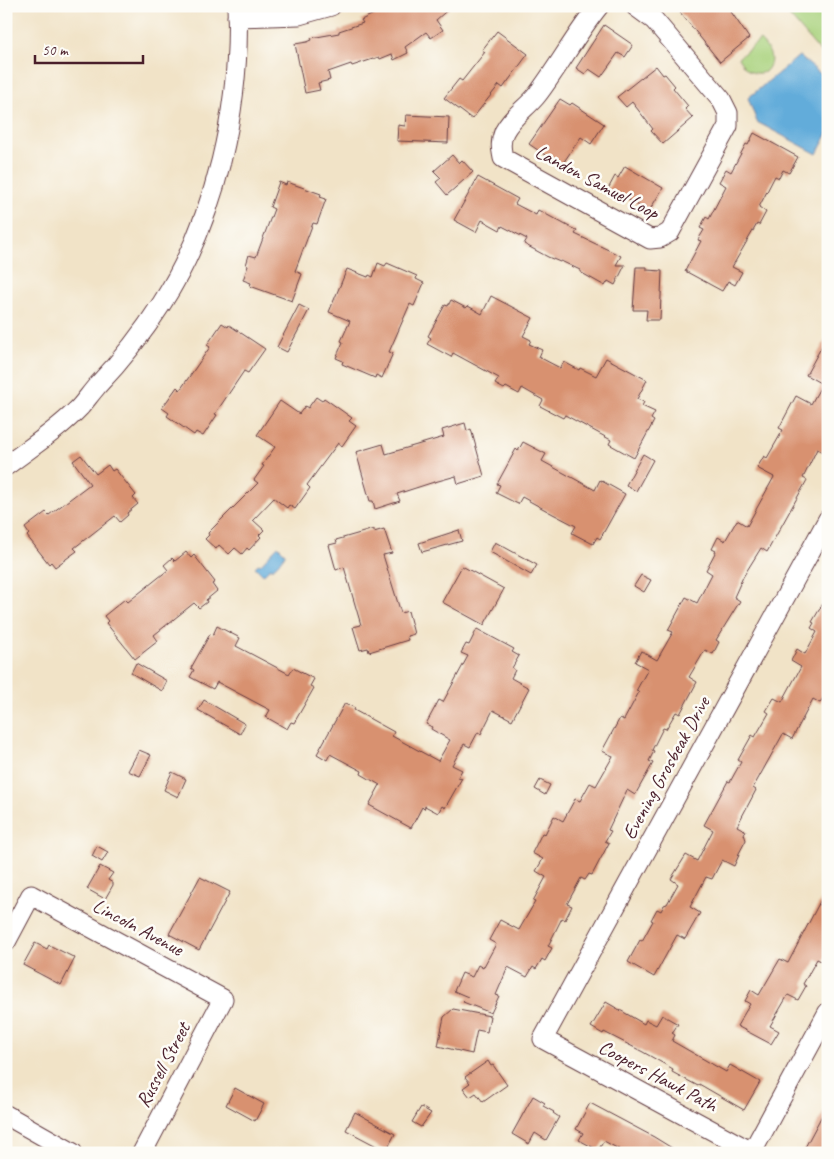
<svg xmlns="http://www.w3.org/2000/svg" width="834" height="1159" viewBox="0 0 834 1159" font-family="Caveat,sans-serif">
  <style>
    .green { fill: #a9d27d; stroke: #7a7854 }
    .water { fill: #62acda; stroke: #566682 }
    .building { fill: #d8916f }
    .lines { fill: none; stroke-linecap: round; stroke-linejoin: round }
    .minor-casing { stroke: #633c42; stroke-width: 21 }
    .minor { stroke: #fff; stroke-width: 19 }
    .labels { text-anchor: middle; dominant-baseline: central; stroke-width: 5; stroke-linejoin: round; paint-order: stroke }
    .street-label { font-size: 20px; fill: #4a1f2b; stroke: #fdfcf7 }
  </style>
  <rect width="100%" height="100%" fill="#fdfcf7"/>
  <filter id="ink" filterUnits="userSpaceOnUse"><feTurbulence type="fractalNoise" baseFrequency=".02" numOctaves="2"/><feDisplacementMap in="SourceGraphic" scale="10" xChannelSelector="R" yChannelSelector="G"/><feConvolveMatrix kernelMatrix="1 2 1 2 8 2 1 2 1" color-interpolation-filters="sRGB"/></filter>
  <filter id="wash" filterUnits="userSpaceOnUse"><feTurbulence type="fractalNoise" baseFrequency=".0096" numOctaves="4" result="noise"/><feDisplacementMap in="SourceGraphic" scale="20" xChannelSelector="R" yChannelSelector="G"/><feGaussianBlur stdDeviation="1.12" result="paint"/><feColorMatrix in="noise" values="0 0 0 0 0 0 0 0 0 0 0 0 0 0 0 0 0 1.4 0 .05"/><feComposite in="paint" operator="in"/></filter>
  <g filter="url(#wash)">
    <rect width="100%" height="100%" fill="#f1e3c7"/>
    <g class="green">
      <path d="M 781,6 L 828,6 L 828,61 Z"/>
      <path d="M 760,40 C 770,50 776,61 765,72 C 751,76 745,69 738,58 Z"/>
    </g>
    <g class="water">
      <path d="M 799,56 L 828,80 L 828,133 L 817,154 L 757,122 L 748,98 Z"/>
      <path d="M 278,546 L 286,554 C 280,559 278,568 269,569 L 263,575 L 255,567 L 258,564 L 260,565 Z"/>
    </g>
    <g id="blocks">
      <g class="building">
        <path d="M 390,6 L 452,6 L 436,20 L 443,30 L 431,38 L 426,32 L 405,47 L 408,53 L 394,60 L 392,54 L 380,59 L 379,57 L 352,66 L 351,64 L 328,72 L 330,80 L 318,83 L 320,90 L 305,93 L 295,44 L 307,42 L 312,40 L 311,38 L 339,33 L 339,31 L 363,23 L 361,20 Z"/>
        <path d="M 675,6 L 727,6 L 749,38 L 720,62 Z"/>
        <path d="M 604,25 L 633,45 L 625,57 L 618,53 L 601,77 L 589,69 L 585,74 L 576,68 Z"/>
        <path d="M 497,31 L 528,54 L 503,88 L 499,85 L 472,119 L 444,98 L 459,79 L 462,81 L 485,52 L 482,50 Z"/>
        <path d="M 656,66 L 663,75 L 665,74 L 675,86 L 673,88 L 688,106 L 685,109 L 693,118 L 663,144 L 651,131 L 653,129 L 632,102 L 626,107 L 617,97 Z"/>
        <path d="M 560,99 L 570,105 L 572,103 L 604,124 L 591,144 L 581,137 L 561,166 L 529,144 Z"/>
        <path d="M 406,115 L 449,117 L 448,143 L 397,141 L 398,125 L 405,126 Z"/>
        <path d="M 754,133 L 798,157 L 789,173 L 783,170 L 779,178 L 775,176 L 759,207 L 766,212 L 759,225 L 757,224 L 732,267 L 742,272 L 735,285 L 728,281 L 722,291 L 685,271 L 701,241 L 698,240 L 704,230 L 700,228 L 706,217 L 709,219 L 726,186 L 719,182 L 726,169 L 731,172 L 746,144 L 748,145 Z"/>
        <path d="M 452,155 L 459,163 L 462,160 L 473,172 L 447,195 L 436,182 L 441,178 L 434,171 Z"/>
        <path d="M 625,166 L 663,188 L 649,211 L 608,189 L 615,176 L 618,178 Z"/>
        <path d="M 478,177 L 518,199 L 515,204 L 536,215 L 538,210 L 577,231 L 575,234 L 621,256 L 616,265 L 625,265 L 615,285 L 608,281 L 605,286 L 580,272 L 580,270 L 561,261 L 560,262 L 548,257 L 524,244 L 527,239 L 502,226 L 500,230 L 482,220 L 476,232 L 454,220 Z"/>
        <path d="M 279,182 L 286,185 L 287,182 L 321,194 L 320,197 L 326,199 L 317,224 L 313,223 L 295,271 L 302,274 L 292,301 L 250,286 L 251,283 L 243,280 L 248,266 L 246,265 L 249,255 L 256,257 L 274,209 L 270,207 Z"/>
        <path d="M 378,263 L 385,266 L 387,263 L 417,276 L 416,279 L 424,283 L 414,306 L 410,304 L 389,352 L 393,353 L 382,378 L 376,375 L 375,378 L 342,364 L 343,361 L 336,358 L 343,342 L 341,341 L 350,321 L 329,312 L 347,269 L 368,277 L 369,275 L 373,277 Z"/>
        <path d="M 636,267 L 647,267 L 647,270 L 662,271 L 660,320 L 646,320 L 647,310 L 633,310 Z"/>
        <path d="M 491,296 L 533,318 L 523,336 L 531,340 L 529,344 L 542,350 L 539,357 L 560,368 L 564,362 L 579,370 L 580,368 L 596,376 L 606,358 L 647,380 L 637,399 L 644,402 L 642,406 L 655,412 L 651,419 L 654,421 L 634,458 L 609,444 L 611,440 L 565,415 L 563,418 L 540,406 L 543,400 L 522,388 L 519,394 L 506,387 L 504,389 L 495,384 L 499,378 L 453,353 L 451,357 L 427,344 L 431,338 L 428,336 L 445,305 L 448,306 L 451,300 L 466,308 L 468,306 L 482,314 Z"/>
        <path d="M 299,305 L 309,310 L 287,352 L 277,347 Z"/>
        <path d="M 222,323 L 228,327 L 229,325 L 265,349 L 248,373 L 244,371 L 215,414 L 217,415 L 203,436 L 196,432 L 194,435 L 167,416 L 169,413 L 162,408 L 177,387 L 180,390 L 210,347 L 207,345 Z"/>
        <path d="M 828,335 L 828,443 L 823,452 L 817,449 L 803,478 L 807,480 L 767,552 L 761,548 L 743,577 L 734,597 L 740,601 L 716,640 L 719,642 L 713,654 L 705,650 L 689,677 L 697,682 L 680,714 L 676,712 L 666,729 L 663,728 L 652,750 L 654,751 L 649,761 L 653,763 L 635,795 L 627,790 L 608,830 L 611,831 L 605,841 L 609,843 L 592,875 L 589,874 L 585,880 L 581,878 L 567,904 L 572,906 L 565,920 L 562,918 L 548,946 L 552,948 L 545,961 L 542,959 L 536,969 L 533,967 L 527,977 L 508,967 L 496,995 L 499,996 L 491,1013 L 463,1002 L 468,997 L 454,991 L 462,973 L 472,977 L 478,965 L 483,968 L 496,944 L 489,940 L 500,920 L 519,930 L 535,902 L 533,901 L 546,877 L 536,871 L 543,859 L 532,853 L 542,833 L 545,834 L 554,816 L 563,821 L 575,799 L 580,801 L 590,783 L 596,786 L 613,756 L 602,751 L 620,718 L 624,720 L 639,692 L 636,691 L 648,669 L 635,662 L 641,651 L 657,660 L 673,632 L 668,630 L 686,597 L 697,603 L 712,574 L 706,570 L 716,551 L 712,549 L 718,537 L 725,541 L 737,520 L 747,526 L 774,477 L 757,468 L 764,456 L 767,458 L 783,430 L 779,428 L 796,396 L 811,404 L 822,384 L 806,375 Z"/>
        <path d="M 316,397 L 322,401 L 324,398 L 352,418 L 349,421 L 356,426 L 342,446 L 338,443 L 307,485 L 310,488 L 295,509 L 289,505 L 287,508 L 274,498 L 253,520 L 264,530 L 259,535 L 261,537 L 249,550 L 247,548 L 242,554 L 235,548 L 229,554 L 219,545 L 216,549 L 205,539 L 209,535 L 208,533 L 258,483 L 254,480 L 264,466 L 262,465 L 275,447 L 257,435 L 280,401 L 299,414 L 305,406 L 308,408 Z"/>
        <path d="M 465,423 L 467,431 L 471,429 L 484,476 L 458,484 L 456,476 L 431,483 L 397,494 L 400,501 L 375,509 L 373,501 L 370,501 L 356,452 L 383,444 L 386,454 L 444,437 L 442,430 Z"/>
        <path d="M 523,442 L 546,454 L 542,461 L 595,490 L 600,480 L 625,494 L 600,539 L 597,537 L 593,544 L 572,533 L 576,526 L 553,514 L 522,497 L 518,504 L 496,493 L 500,485 L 497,484 L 516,449 L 518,451 Z"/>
        <path d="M 643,454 L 653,460 L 636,491 L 626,485 Z"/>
        <path d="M 81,455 L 96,474 L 108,465 L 112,471 L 115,469 L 136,495 L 133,498 L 138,504 L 127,513 L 128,515 L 120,522 L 115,516 L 74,548 L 77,551 L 55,567 L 51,562 L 49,564 L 27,536 L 29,534 L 25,528 L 46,512 L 49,515 L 90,484 L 73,461 Z"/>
        <path d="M 374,529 L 374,532 L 384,529 L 392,553 L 383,555 L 401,613 L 408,611 L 414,634 L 407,636 L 408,640 L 369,652 L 368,648 L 360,650 L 353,627 L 361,625 L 344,567 L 336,570 L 329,545 L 337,543 L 336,540 Z"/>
        <path d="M 459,530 L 462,541 L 422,552 L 419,543 Z"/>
        <path d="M 495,542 L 537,565 L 531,575 L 490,552 Z"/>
        <path d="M 186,552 L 191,558 L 194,555 L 215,582 L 212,584 L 217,591 L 206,600 L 207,602 L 199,608 L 194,603 L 154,635 L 158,641 L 135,659 L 106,623 L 108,621 L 104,616 L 125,599 L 128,602 L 168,570 L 164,565 L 172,558 L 175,561 Z"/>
        <path d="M 462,566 L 504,589 L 484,625 L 442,602 Z"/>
        <path d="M 641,575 L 651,580 L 644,592 L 634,586 Z"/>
        <path d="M 828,595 L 828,689 L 820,703 L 813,699 L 792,739 L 783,734 L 753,788 L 756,790 L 737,826 L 746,831 L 744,834 L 746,840 L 738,855 L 739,855 L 734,866 L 722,860 L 712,879 L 706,877 L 690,907 L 700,913 L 685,939 L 677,935 L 654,977 L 628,962 L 640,940 L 642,941 L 653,921 L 651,920 L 657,909 L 661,911 L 664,905 L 667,904 L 678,884 L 671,879 L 686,855 L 697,861 L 713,830 L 704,825 L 728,781 L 730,782 L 741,762 L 738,760 L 752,735 L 755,737 L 769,713 L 766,711 L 774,698 L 782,702 L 801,667 L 791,661 L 797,649 L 805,654 L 817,632 L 811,628 L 814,623 L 812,622 Z"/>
        <path d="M 217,626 L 240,638 L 236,646 L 289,674 L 293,668 L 314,679 L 310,686 L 314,688 L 294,723 L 291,722 L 287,729 L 266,717 L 270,710 L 217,682 L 213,689 L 190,677 L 194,670 L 191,668 L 210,634 L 213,635 Z"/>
        <path d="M 477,629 L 514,649 L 512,652 L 519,656 L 512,668 L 515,670 L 511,678 L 529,688 L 512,720 L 493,710 L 481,734 L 478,732 L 470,747 L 464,744 L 452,765 L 462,770 L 458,777 L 462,778 L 445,808 L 442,806 L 438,813 L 425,806 L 424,809 L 422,807 L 411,828 L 369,805 L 380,785 L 361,774 L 362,771 L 330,754 L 327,760 L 317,754 L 345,703 L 355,708 L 354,710 L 394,732 L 392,736 L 438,761 L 450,740 L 431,729 L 432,727 L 426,724 L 439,700 L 443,702 L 468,656 L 461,653 L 466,644 L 469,645 Z"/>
        <path d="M 136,663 L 167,681 L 162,691 L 131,673 Z"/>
        <path d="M 204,700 L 245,724 L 240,734 L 198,710 Z"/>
        <path d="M 139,750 L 151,755 L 140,776 L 128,771 Z"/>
        <path d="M 172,772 L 186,779 L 178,797 L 164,790 Z"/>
        <path d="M 540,780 L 550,785 L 545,795 L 535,789 Z"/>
        <path d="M 97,846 L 108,852 L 102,862 L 92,856 Z"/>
        <path d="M 100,866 L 113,873 L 108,880 L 113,883 L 113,885 L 105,899 L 87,889 Z"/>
        <path d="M 200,877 L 230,892 L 199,950 L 169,934 Z"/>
        <path d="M 828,886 L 828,952 L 823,962 L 817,959 L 803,984 L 806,986 L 798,1000 L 788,995 L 770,1026 L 779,1031 L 771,1044 L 737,1026 L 750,1004 L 745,1001 L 751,990 L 759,995 L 780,959 L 788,963 Z"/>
        <path d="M 35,943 L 47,949 L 49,945 L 75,958 L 61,985 L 23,965 Z"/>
        <path d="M 606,1002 L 644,1024 L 646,1020 L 656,1025 L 662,1015 L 678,1024 L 672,1033 L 675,1035 L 672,1041 L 726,1072 L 730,1065 L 760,1082 L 744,1110 L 699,1084 L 698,1086 L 672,1072 L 673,1069 L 643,1052 L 604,1032 L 603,1034 L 591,1027 Z"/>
        <path d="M 453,1009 L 490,1016 L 487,1032 L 477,1030 L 472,1054 L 438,1046 L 444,1017 Z"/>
        <path d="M 488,1061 L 491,1066 L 493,1065 L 507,1085 L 483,1102 L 476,1093 L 470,1097 L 463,1088 L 470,1083 L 465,1077 Z"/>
        <path d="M 235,1088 L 264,1104 L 255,1121 L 226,1105 Z"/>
        <path d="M 533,1096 L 545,1103 L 543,1106 L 554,1112 L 553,1113 L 559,1117 L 546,1140 L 535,1133 L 529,1144 L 512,1134 Z"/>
        <path d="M 590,1103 L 654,1137 L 680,1153 L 626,1153 L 604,1141 L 598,1150 L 579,1140 L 583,1133 L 576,1129 Z"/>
        <path d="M 828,1104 L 828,1153 L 802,1153 Z"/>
        <path d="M 421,1107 L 431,1113 L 421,1127 L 412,1122 Z"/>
        <path d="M 355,1112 L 395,1134 L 386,1151 L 346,1130 Z"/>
      </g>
    </g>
  </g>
  <g filter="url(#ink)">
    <use href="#blocks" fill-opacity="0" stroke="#633c42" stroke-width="1"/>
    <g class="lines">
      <g class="minor-casing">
        <g id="minor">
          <path d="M 599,6 C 576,34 559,66 537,95 C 527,108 512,116 504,132 C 500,142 501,148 503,158 L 650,239 L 660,238 L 670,232 L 728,126 L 728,113 L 721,99 L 654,20 L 635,6"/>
          <path d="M 237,17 L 299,15 L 331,6"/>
          <path d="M 6,466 C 31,447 58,430 80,407 C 86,400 91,393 97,386 C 121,361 143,333 162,303 C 216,219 241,106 237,6"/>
          <path d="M 828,519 L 543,1039 L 752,1152 L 828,1012"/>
          <path d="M 6,942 L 31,895 L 223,999 L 142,1153"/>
          <path d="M 6,1115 L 73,1153"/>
        </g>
      </g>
      <use href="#minor" class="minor"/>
    </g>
  </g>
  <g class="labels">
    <g class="street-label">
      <text transform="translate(597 182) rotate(28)">Landon Samuel Loop</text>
      <text transform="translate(666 768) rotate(-61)">Evening Grosbeak Drive</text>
      <text transform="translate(138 927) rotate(28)">Lincoln Avenue</text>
      <text transform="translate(163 1065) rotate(-62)">Russell Street</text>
      <text transform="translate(658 1076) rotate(28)">Coopers Hawk Path</text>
    </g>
  </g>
  <rect width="834" height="1159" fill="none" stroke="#fdfcf7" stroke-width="25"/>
  <path d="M35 55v8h108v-8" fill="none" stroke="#4a1f2b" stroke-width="2.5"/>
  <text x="42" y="55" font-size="15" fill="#4a1f2b" stroke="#fdfcf7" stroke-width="4" paint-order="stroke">50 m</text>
</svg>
